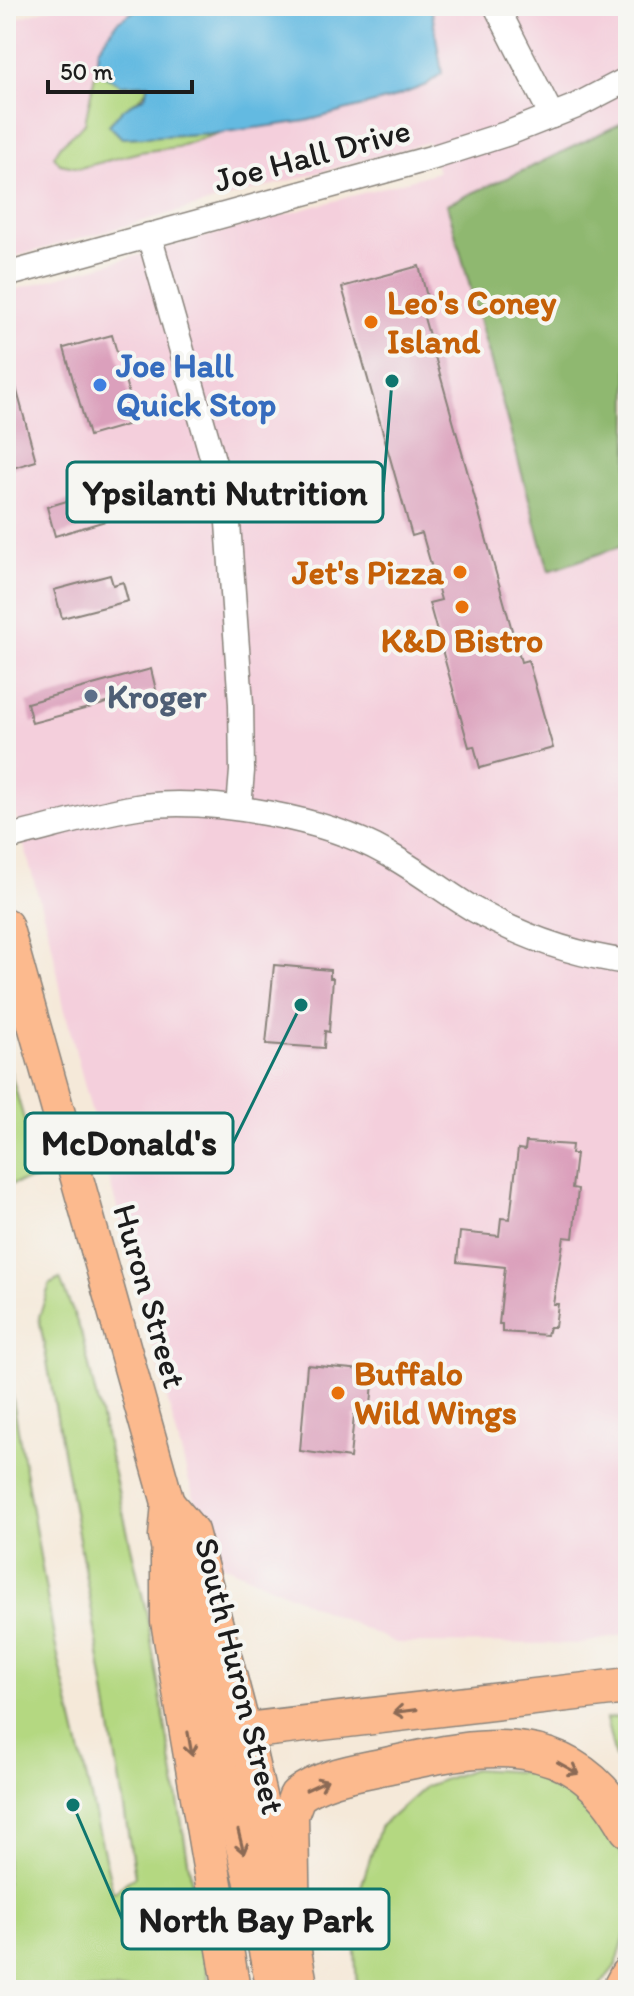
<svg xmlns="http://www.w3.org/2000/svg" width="634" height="1996" viewBox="0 0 634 1996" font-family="Itim,sans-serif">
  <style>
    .built { fill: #f4cfdc }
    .green { fill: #b4d881; stroke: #687a4e; stroke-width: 2 }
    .forest { fill: #8fb86f; stroke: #566a46; stroke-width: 2 }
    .water { fill: #64bae1; stroke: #406b7e; stroke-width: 2 }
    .building { fill: #dba0bc }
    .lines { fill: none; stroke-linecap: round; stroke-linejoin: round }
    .minor-casing { stroke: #88827a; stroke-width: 27 }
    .major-casing { stroke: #88827a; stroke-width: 35 }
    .highway-casing { stroke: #88827a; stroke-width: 39 }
    .minor { stroke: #fff; stroke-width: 24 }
    .major { stroke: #fcba8e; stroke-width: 32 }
    .highway { stroke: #fcba8e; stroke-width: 36 }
    .oneway { stroke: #8c6b55 }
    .food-dot { fill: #e8710a; stroke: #f6f6f2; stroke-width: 3 }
    .shop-dot { fill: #3f7fe0; stroke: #f6f6f2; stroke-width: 3 }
    .service-dot { fill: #5c6f8a; stroke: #f6f6f2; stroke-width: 3 }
    .labels { text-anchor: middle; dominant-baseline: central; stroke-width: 8; stroke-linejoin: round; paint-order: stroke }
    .street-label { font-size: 34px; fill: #1c1c1c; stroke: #f6f6f2 }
    .food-label { font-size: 34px; font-weight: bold; fill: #c56008; stroke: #f6f6f2; text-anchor: start }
    .shop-label { font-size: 34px; font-weight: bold; fill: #366cbe; stroke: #f6f6f2; text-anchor: start }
    .service-label { font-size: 34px; font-weight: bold; fill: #4e5e75; stroke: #f6f6f2; text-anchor: start }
    .leader { fill: none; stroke: #0f766e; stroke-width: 3 }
    .callout-dot { fill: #0f766e; stroke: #f6f6f2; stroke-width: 3 }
    .callout { fill: #f6f6f2; stroke: #0f766e; stroke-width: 3 }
    .callout-label { font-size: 36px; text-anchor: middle; font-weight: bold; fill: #1c1c1c }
  </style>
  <rect width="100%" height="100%" fill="#f6f6f2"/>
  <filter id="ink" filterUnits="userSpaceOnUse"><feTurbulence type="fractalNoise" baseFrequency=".0125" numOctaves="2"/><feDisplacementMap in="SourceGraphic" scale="16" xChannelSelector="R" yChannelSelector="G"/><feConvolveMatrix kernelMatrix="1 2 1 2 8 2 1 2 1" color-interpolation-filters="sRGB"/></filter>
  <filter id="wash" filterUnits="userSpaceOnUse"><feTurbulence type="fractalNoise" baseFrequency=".006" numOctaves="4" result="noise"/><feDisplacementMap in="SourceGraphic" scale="32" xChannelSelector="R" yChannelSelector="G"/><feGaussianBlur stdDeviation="1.8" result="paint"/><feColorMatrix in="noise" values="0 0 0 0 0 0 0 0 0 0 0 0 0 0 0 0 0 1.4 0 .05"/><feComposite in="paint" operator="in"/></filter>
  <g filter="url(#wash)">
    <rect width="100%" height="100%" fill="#f5e9d9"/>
    <path class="built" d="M 57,6 L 628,6 L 628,1634 L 579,1644 L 396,1643 L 214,1561 L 188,1478 L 64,1007 L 52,945 L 6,782 L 6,292 L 438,172 L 429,142 L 6,259 L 6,22 Z"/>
    <g class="green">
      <path d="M 96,70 L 121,85 L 149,84 C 143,101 123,109 109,125 L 122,138 L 219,133 L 177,147 L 140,152 L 80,168 L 60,164 L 54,156 L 61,145 L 85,123 Z"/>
      <path d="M 6,1057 L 41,1178 L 6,1185 Z"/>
      <path d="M 60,1279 L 81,1332 L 146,1611 L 210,1990 L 6,1990 L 6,1360 L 55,1643 L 113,1892 L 135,1876 L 93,1617 L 39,1317 L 50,1284 Z"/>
      <path d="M 628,1715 L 628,1773 L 615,1757 L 606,1719 Z"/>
      <path d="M 473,1769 L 524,1772 L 579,1790 L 618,1836 L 628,1887 L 628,1925 L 616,1965 L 596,1990 L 357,1990 L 353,1912 L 380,1827 L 426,1786 Z"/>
    </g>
    <path class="forest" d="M 628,120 L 628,544 L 549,571 L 447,204 L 527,169 Z"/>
    <path class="water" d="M 142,6 L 192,6 L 197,10 L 211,6 L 431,6 L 442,73 L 426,85 L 390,99 L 306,121 L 219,133 L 122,138 L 109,125 L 122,110 L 145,96 L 149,84 L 121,85 L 96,70 L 98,49 L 117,22 Z"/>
    <g id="blocks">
      <g class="building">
        <path d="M 419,266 L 431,312 L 423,314 L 521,662 L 528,660 L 553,748 L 480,768 L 474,746 L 469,747 L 429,603 L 441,600 L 422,533 L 412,536 L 342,287 Z"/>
        <path d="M 112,335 L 137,422 L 89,436 L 64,348 Z"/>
        <path d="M 6,369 L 11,369 L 36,461 L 6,470 Z"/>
        <path d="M 113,487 L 122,516 L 55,536 L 47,507 Z"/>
        <path d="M 110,575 L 113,585 L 123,582 L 128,601 L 62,618 L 54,590 Z"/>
        <path d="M 151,669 L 156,690 L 32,723 L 27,703 Z"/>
        <path d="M 274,965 L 330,970 L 330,978 L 333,978 L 329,1032 L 325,1031 L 324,1048 L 266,1044 Z"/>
        <path d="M 526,1142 L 572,1145 L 571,1154 L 576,1154 L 572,1188 L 578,1189 L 573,1238 L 564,1237 L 553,1304 L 558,1304 L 555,1327 L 549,1327 L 547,1335 L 502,1332 L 502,1324 L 499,1324 L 505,1267 L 457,1262 L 460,1232 L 499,1236 L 501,1218 L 510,1219 L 518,1149 L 525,1150 Z"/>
        <path d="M 307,1365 L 374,1371 L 370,1416 L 354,1415 L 350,1458 L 300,1451 Z"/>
      </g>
    </g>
  </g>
  <g filter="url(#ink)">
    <use href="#blocks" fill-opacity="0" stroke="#88827a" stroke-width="2"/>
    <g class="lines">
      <g class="minor-casing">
        <g id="minor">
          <path d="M 496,6 L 552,116"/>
          <path d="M 149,235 L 227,509 L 241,704 L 242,771 L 239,808"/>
          <path d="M 6,275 L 431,158 L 506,134 L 574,107 L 628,79"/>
          <path d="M 6,838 C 49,828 100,812 143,806 C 213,798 325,818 386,853 C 416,869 443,891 473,909 C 521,936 574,955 628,962"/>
        </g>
      </g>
      <g class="major-casing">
        <g id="major">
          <path d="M 6,925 L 168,1503 L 165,1536 L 169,1556 L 250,1878 L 273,1990"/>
          <path d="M 168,1503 L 192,1531 L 245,1731 L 292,1934 L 302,1990"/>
        </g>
      </g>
      <g class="highway-casing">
        <g id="highway">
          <path d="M 169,1556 L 169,1621 L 232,1990"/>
          <path d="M 215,1739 L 245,1731 L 628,1686"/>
          <path d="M 292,1934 L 290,1815 L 297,1796 C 323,1776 359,1772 390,1765 C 485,1744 573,1727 628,1829"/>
          <path d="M 620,1990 L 628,1975"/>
        </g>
      </g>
      <use href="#minor" class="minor"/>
      <use href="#major" class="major"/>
      <use href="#highway" class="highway"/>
    </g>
    <defs><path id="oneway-shaft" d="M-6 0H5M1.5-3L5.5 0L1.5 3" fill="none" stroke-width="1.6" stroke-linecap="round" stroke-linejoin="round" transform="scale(2)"/></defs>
    <g class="oneway">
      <use href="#oneway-shaft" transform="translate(405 1711) rotate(173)"/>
      <use href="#oneway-shaft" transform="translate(190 1744) rotate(80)"/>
      <use href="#oneway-shaft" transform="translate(568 1768) rotate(29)"/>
      <use href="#oneway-shaft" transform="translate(317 1785) rotate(-25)"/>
      <use href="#oneway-shaft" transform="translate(241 1842) rotate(76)"/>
    </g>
  </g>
  <g class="food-dot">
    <circle cx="371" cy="322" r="8"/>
    <circle cx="460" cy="572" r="8"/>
    <circle cx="462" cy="607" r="8"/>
    <circle cx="338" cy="1393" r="8"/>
  </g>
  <circle class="shop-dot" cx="100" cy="385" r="8"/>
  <circle class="service-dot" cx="91" cy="696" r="8"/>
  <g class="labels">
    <g class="street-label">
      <text transform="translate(312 155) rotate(-15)">Joe Hall Drive</text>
      <text transform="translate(150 1296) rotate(74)">Huron Street</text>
      <text transform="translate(240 1676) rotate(76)">South Huron Street</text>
    </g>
    <g class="food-label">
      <text x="387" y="302">Leo's Coney<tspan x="387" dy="39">Island</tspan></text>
      <text x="444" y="572" text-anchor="end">Jet's Pizza</text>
      <text x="462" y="640" text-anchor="middle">K&amp;D Bistro</text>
      <text x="354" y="1373">Buffalo<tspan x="354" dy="39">Wild Wings</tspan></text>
    </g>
    <g class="shop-label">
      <text x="116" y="365">Joe Hall<tspan x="116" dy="39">Quick Stop</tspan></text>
    </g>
    <g class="service-label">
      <text x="107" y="696">Kroger</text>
    </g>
  </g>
  <path class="leader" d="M392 381L383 492M301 1005L233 1143M73 1805L122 1919"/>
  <g class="callout-dot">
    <circle cx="392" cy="381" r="8"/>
    <circle cx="301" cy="1005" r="8"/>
    <circle cx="73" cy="1805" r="8"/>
  </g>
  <g class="callout">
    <rect x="67" y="462" width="316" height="60" rx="8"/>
    <rect x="25" y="1113" width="208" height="60" rx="8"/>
    <rect x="122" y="1889" width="267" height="60" rx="8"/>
  </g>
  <g class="callout-label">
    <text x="225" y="505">Ypsilanti Nutrition</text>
    <text x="129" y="1155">McDonald's</text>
    <text x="256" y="1932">North Bay Park</text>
  </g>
  <rect width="634" height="1996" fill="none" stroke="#f6f6f2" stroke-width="32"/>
  <path d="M48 80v12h144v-12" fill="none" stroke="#1c1c1c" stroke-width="4"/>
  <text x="60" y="80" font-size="24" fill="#1c1c1c" stroke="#f6f6f2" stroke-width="6" paint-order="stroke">50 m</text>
</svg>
